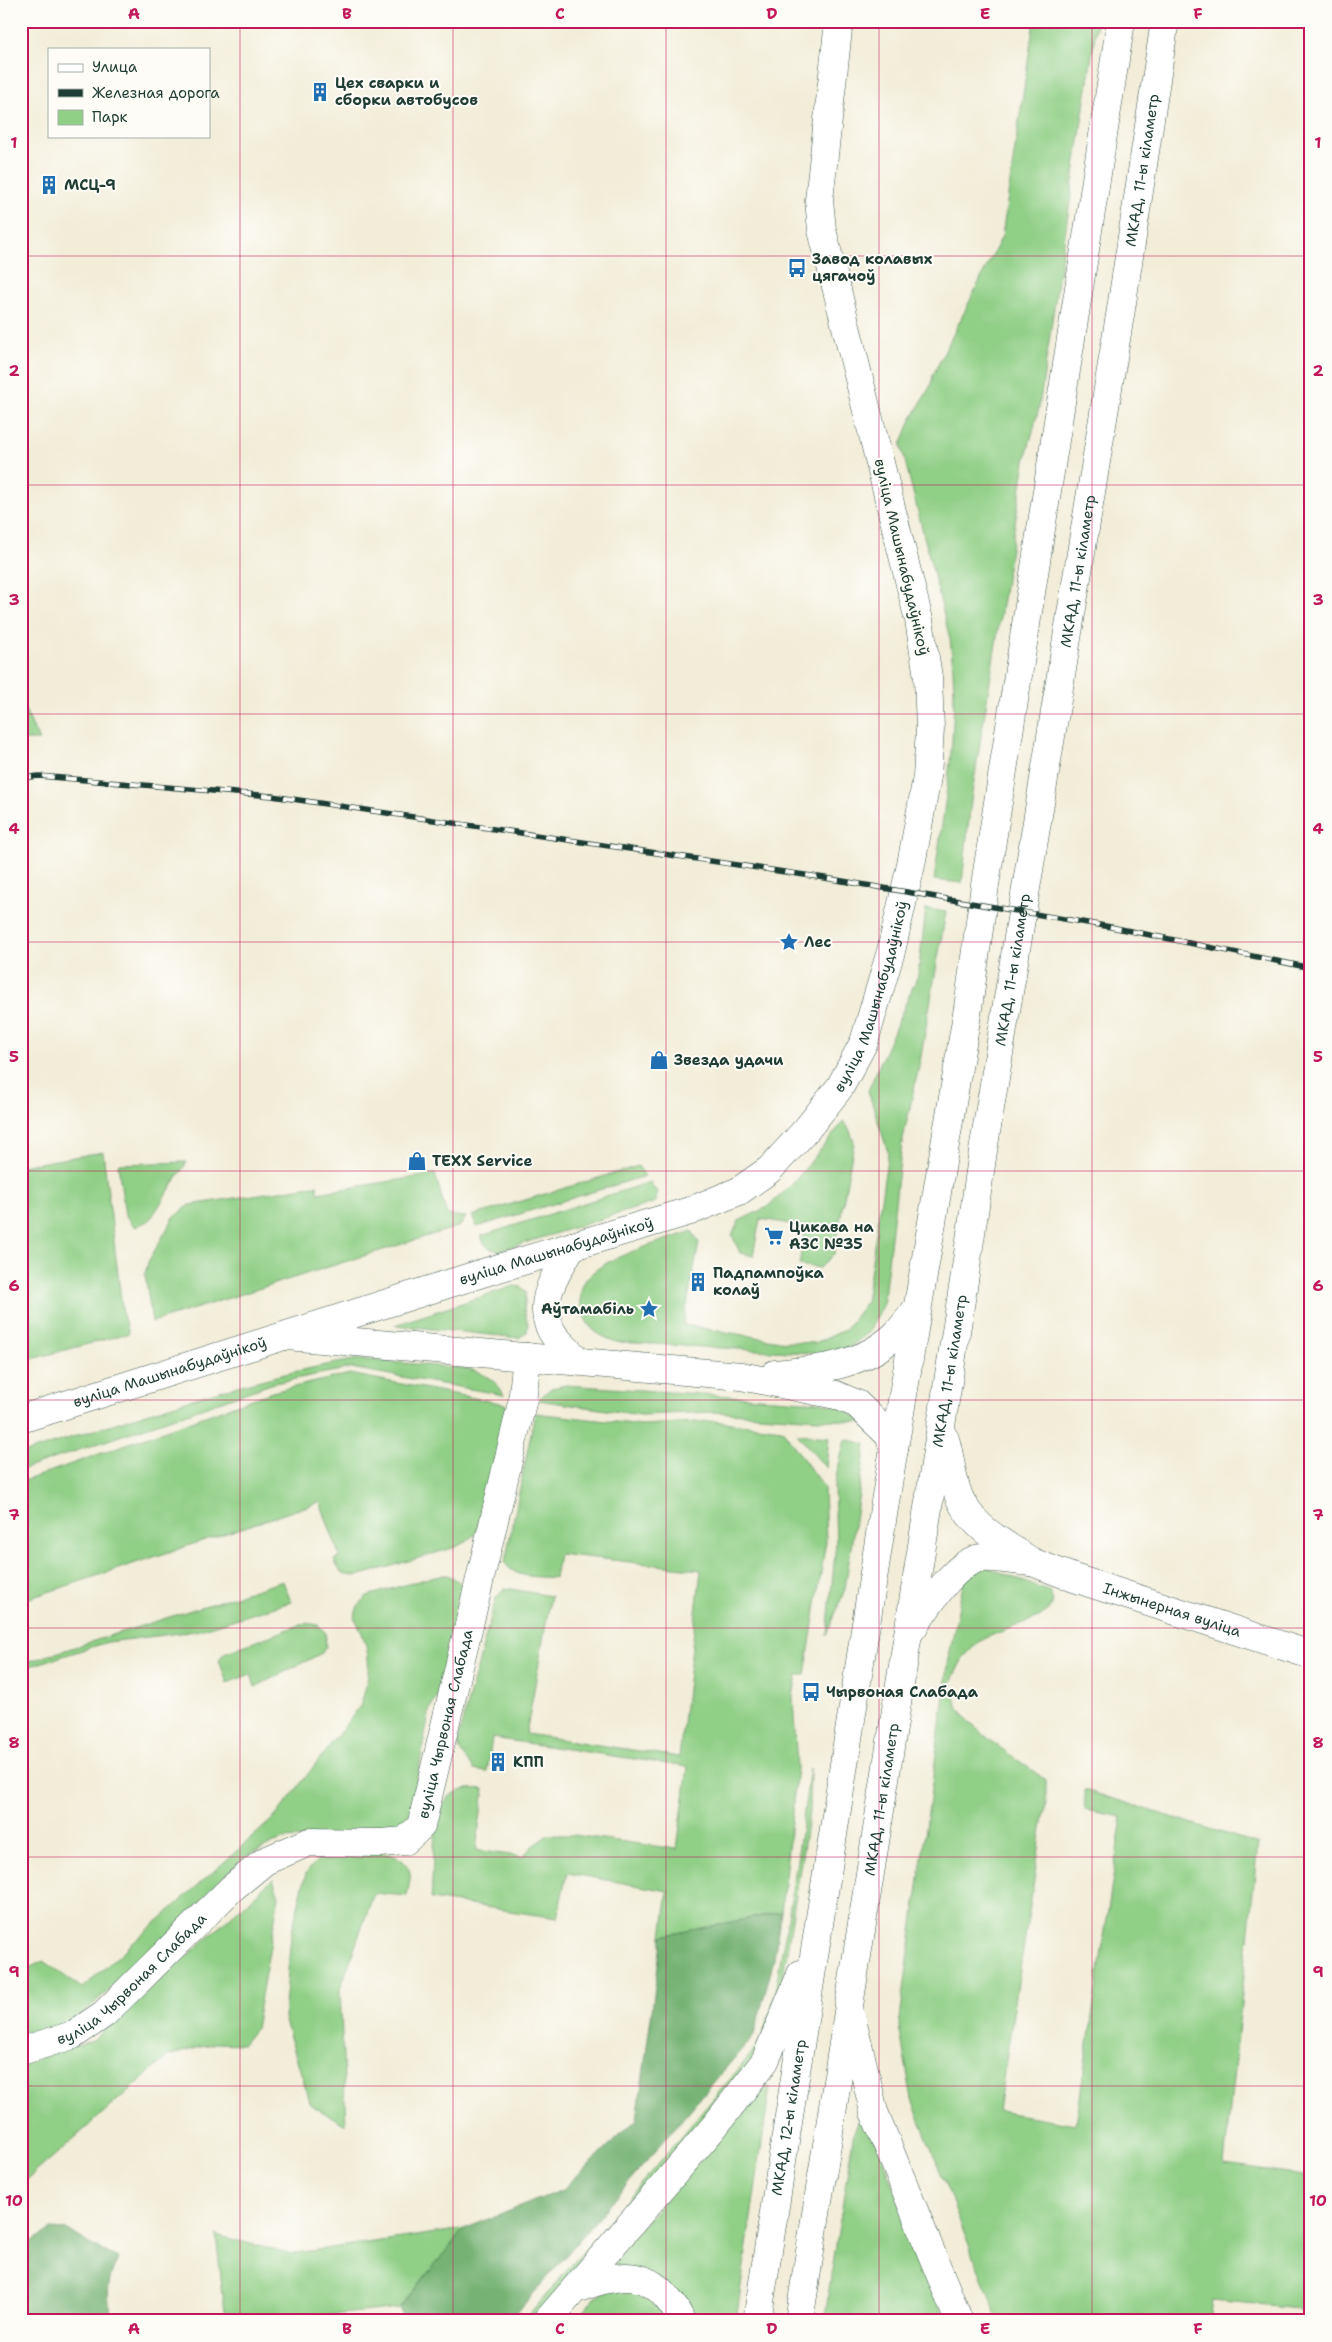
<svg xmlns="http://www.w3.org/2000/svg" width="1332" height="2342" viewBox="0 0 1332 2342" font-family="'Shantell Sans',sans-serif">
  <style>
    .green { fill: #90cf86; stroke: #58865d }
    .forest { fill: #74b273; stroke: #4a7854 }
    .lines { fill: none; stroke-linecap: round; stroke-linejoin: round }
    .minor-casing { stroke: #3f574d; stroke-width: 29 }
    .major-casing { stroke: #3f574d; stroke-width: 29 }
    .highway-casing { stroke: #3f574d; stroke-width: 29 }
    .minor { stroke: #fff; stroke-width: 28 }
    .major { stroke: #fff; stroke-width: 28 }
    .highway { stroke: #fff; stroke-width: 28 }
    .rail-casing { stroke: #1f3d34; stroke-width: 5.5 }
    .rail { stroke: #fdfcf7; stroke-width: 4; stroke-dasharray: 11; stroke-linecap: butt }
    .grid { fill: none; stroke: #c2185b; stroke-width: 1; stroke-opacity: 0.55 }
    .labels { text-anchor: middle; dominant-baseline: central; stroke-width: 4; stroke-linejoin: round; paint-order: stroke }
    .poi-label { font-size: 15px; font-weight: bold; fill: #1f3d34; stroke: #fdfcf7; text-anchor: start }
    .street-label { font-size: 15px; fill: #1f3d34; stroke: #fdfcf7 }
    .neatline { fill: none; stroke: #c2185b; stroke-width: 2 }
    .grid-label { font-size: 16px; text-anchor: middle; font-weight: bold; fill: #c2185b }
  </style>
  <rect width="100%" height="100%" fill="#fdfcf7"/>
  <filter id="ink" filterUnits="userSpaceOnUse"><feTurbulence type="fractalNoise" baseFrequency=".02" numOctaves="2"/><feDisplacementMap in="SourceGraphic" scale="10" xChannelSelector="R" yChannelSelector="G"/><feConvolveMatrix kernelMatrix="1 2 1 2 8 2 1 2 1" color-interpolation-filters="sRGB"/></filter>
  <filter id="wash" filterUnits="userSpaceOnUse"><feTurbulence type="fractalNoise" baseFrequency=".0096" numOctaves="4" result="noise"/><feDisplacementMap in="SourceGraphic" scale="20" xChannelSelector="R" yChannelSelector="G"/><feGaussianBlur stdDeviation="1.12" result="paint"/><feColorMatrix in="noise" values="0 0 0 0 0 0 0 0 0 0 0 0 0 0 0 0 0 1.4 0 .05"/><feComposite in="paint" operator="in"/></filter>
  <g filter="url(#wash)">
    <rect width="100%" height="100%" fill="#f2edd8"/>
    <g class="green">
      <path d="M 1034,21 L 1097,21 L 1039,408 L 1025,461 L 971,800 L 962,883 L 934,880 C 945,800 961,720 950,639 L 901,445 L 911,420 L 931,385 L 933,375 L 1002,236 Z"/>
      <path d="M 21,701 L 39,740 L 21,740 Z"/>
      <path d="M 926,909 L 946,912 L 920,1062 L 902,1143 L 883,1306 L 868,1333 L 846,1350 L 825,1354 L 616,1342 C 598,1335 588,1330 582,1310 C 579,1299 580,1286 588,1277 C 606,1256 665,1241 692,1231 L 699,1243 L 683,1325 L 786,1342 L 815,1343 L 845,1330 L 866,1302 L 888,1152 L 868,1091 L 918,975 Z"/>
      <path d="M 844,1121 L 850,1131 L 854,1142 L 834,1254 L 820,1268 L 799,1265 L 805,1226 L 760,1219 L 753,1256 L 740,1253 L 732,1235 L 739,1221 L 767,1207 L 790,1187 Z"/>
      <path d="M 103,1152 L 123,1315 L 129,1333 L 21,1362 L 21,1166 Z"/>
      <path d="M 187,1162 L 150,1220 L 135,1227 L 125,1215 L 118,1164 Z"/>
      <path d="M 638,1166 L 645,1176 L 477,1227 L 472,1216 Z"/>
      <path d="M 435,1174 L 447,1215 L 466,1217 L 460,1226 L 152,1322 L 145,1274 L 148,1262 L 174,1217 L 190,1205 L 317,1185 L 318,1193 Z"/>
      <path d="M 650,1182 L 657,1192 L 656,1202 L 499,1251 C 488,1249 485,1247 481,1236 Z"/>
      <path d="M 514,1286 L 521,1287 L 526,1292 L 524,1310 L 528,1324 L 527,1332 L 519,1338 L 395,1325 Z"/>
      <path d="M 359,1359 L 470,1369 C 486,1375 496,1380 504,1395 L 351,1368 L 274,1383 L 21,1470 L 21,1454 C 132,1418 244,1378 359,1359 Z"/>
      <path d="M 350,1374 L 505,1404 L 509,1414 L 476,1533 L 467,1541 L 456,1547 L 358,1576 C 343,1576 340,1573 334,1560 L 340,1557 L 320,1502 L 21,1601 L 21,1482 L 272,1392 Z"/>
      <path d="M 566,1385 L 819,1402 L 842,1407 L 862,1422 L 715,1412 L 641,1415 L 538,1400 L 551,1388 Z"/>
      <path d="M 535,1413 L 642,1425 L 714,1421 L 782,1429 L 824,1488 L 826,1541 L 805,1675 L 797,1675 L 793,1697 L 797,1768 L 781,1912 L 662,1936 L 668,1891 L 567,1873 L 557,1918 L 431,1899 C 433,1876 432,1819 445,1801 C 453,1790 472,1787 484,1789 L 476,1850 L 523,1857 L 531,1847 L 548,1835 L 573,1835 L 677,1849 L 688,1767 L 492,1738 L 487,1772 L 474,1770 L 460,1751 L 457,1742 L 496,1598 L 505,1588 L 551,1596 L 526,1734 L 679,1757 L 701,1570 L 559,1554 L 555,1578 C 538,1576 513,1579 505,1562 Z"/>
      <path d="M 797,1434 L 829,1437 L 826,1468 Z"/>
      <path d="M 845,1439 L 866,1444 L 845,1589 L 827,1635 L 836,1543 L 834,1486 Z"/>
      <path d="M 987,1567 L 1050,1592 L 1053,1602 L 1049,1610 L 1039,1617 L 980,1640 L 963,1658 L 951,1682 L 957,1705 L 971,1724 L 995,1744 L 1046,1780 L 1046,1803 L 998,2111 L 1076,2124 L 1122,1817 L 1085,1810 L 1085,1790 L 1258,1844 L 1224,2164 L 1311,2176 L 1311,2310 L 1213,2301 L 1210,2321 L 999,2321 L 912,2100 L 899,2026 L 950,1651 L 965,1574 Z"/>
      <path d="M 447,1575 C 458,1579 463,1586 468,1596 L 448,1681 L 430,1708 L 410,1818 L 401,1833 L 283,1839 L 244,1857 L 148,1956 L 76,2019 L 41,2038 L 21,2036 L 21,1972 L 43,1961 L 82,1988 L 275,1817 L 360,1706 C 372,1673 372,1648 354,1617 L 358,1606 L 367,1596 L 435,1576 Z"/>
      <path d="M 283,1581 L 291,1602 L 196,1631 L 108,1642 L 21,1669 L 21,1664 Z"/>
      <path d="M 305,1623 L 318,1625 L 325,1632 L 326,1646 L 322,1653 L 255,1687 L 251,1674 L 227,1683 L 219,1660 L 224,1653 Z"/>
      <path d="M 810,1768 L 809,1812 L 776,2021 L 758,2056 L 534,2321 L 524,2321 L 753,2052 C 772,2022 775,1991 781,1957 C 793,1895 801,1831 810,1768 Z"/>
      <path d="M 332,1853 C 354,1853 405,1845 410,1873 C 411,1880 408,1889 407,1896 L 374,1893 L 340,1989 L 346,2125 L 311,2105 L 284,2018 L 291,1935 L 306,1873 L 319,1858 Z"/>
      <path d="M 273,1879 L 279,1896 L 255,2029 L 243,2044 L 215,2043 L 168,2056 L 21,2185 L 21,2064 L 93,2040 Z"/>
      <path d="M 765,2086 L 770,2087 L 736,2321 L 692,2321 L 619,2270 L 612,2260 Z"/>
      <path d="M 864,2108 L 946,2321 L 824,2321 L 854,2131 Z"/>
      <path d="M 464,2229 L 399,2308 L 274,2321 L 209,2321 L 225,2312 L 216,2235 L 289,2254 Z"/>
      <path d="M 611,2288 L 648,2292 L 671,2321 L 575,2321 L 595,2297 Z"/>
    </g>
    <g class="forest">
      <path d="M 781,1912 L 774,1959 L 754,2035 L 510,2321 L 406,2321 L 399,2308 L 464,2229 L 562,2190 L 637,2119 L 662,1936 Z"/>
      <path d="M 51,2229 L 68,2230 L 92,2245 L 118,2258 C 106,2283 107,2294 112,2321 L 21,2321 L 21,2249 Z"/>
    </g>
  </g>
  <g filter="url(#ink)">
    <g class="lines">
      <g class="minor-casing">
        <g id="minor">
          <path id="s1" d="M 1032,1562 L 1074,1578 L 1311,1655"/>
          <path id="s2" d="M 21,2051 L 73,2035 L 104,2014 L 232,1888 L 265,1861 L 309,1842 L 381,1843 L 405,1841 L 421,1826 L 522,1403 L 527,1357"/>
        </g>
      </g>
      <g class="major-casing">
        <g id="major">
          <path id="s3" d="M 21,1419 L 489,1271 L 690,1211 L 739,1191 L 769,1170 L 806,1130 L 840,1087 L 864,1042 L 891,951 L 911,865 L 927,777 L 930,729 L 928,677 L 919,620 L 822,230 L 819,200 L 839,21"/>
        </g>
      </g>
      <g class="highway-casing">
        <g id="highway">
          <path d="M 572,1246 C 556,1274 532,1307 556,1338 C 563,1346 571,1353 578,1361"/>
          <path d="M 287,1336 L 741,1376 L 836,1395 L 857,1404 L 889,1435 L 894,1449"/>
          <path d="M 775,1374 C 818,1370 861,1366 894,1336 C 902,1329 909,1318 916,1310"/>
          <path d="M 945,1439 C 950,1455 951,1472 956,1488 C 966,1525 1002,1542 1032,1562"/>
          <path d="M 911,1630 C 927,1609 950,1568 976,1559 C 988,1555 1017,1561 1030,1562"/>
          <path d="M 852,2019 L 874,2112 L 959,2321"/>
          <path d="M 575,2289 C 609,2278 641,2265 667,2298 C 673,2305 678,2312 681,2321"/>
          <path d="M 547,2321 L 714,2127 L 765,2061 L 801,1974"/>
          <path id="s4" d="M 757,2321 L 885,1502 L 968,1008 L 985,885 L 1121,21"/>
          <path id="s5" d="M 799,2321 L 964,1281 L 983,1151 L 1121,309 L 1165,21"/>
        </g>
      </g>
      <use href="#minor" class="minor"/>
      <use href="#major" class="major"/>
      <use href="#highway" class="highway"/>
      <g class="rail-casing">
        <path id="rail" d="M 21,778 L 39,776 L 272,796 L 825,878 L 1111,927 L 1311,968"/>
      </g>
      <use href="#rail" class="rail"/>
    </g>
  </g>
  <path class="grid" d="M 240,21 L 240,2321M 453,21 L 453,2321M 666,21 L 666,2321M 879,21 L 879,2321M 1092,21 L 1092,2321M 21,256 L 1311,256M 21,485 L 1311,485M 21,714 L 1311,714M 21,942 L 1311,942M 21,1171 L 1311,1171M 21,1400 L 1311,1400M 21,1628 L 1311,1628M 21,1857 L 1311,1857M 21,2086 L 1311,2086"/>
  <defs>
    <g id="building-bare" transform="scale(1.5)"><path d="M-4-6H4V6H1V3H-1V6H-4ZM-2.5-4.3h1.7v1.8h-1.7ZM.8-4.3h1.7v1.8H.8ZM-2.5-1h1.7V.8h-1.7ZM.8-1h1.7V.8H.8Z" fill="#1f6fb2" stroke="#fdfcf7" stroke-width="2.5" paint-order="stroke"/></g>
    <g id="bus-bare" transform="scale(1.5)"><path d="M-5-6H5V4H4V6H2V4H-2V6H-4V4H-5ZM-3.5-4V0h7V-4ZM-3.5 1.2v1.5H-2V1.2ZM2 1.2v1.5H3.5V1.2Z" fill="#1f6fb2" stroke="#fdfcf7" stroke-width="2.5" paint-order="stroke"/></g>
    <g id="sight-bare" transform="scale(1.5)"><path d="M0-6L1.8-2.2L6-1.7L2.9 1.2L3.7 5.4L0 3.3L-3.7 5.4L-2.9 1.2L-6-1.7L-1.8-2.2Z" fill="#1f6fb2" stroke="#fdfcf7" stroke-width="2.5" paint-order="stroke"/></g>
    <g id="shop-bare" transform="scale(1.5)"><path d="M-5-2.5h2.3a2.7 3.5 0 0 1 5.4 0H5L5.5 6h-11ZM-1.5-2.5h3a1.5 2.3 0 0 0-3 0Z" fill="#1f6fb2" stroke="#fdfcf7" stroke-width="2.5" paint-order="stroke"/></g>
    <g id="supermarket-bare" transform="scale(1.5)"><path d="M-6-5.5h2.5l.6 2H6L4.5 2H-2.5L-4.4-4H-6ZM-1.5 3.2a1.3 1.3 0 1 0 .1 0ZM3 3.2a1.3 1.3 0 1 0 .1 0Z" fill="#1f6fb2" stroke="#fdfcf7" stroke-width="2.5" paint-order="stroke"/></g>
  </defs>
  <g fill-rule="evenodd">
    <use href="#building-bare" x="320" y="92"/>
    <use href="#building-bare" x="49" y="185"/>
    <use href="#bus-bare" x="797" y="268"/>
    <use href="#sight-bare" x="789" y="942"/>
    <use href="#shop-bare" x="659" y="1060"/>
    <use href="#shop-bare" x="417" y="1161"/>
    <use href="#supermarket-bare" x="774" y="1236"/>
    <use href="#building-bare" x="698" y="1282"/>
    <use href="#sight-bare" x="649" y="1309"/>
    <use href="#bus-bare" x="811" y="1692"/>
    <use href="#building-bare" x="498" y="1762"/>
  </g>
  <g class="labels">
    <g class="poi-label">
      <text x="335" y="83">Цех сварки и<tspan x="335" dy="17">сборки автобусов</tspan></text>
      <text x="64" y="185">МСЦ-9</text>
      <text x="812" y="259">Завод колавых<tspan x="812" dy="17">цягачоў</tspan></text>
      <text x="804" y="942">Лес</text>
      <text x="674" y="1060">Звезда удачи</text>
      <text x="432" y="1161">TEXX Service</text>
      <text x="789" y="1227">Цикава на<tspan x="789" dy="17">АЗС №35</tspan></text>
      <text x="713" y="1273">Падпампоўка<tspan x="713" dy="17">колаў</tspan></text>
      <text x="634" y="1309" text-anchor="end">Аўтамабіль</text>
      <text x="826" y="1692">Чырвоная Слабада</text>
      <text x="513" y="1762">КПП</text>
    </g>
    <g class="street-label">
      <text stroke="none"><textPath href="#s5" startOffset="2178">МКАД, 11-ы кіламетр</textPath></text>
      <text transform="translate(902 557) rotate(77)">вуліца Машынабудаўнікоў</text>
      <text stroke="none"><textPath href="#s5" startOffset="1772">МКАД, 11-ы кіламетр</textPath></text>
      <text stroke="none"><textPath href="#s5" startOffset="1368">МКАД, 11-ы кіламетр</textPath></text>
      <text stroke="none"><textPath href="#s3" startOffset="996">вуліца Машынабудаўнікоў</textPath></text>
      <text stroke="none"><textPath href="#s3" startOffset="561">вуліца Машынабудаўнікоў</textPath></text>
      <text stroke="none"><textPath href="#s5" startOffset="962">МКАД, 11-ы кіламетр</textPath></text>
      <text stroke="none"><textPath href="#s3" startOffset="156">вуліца Машынабудаўнікоў</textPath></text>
      <text stroke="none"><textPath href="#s1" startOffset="148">Інжынерная вуліца</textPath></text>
      <text stroke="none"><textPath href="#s2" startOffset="585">вуліца Чырвоная Слабада</textPath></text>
      <text stroke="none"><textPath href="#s5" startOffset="528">МКАД, 11-ы кіламетр</textPath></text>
      <text stroke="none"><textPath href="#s2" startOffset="135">вуліца Чырвоная Слабада</textPath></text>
      <text stroke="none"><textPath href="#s4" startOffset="206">МКАД, 12-ы кіламетр</textPath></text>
    </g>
  </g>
  <rect width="1332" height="2342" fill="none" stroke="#fdfcf7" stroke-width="55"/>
  <rect x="48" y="48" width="162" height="90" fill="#fdfcf7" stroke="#a4b0a9"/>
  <rect x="58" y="64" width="25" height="8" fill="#ffffff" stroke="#a4b0a9"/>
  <text x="92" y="72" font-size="15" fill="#1f3d34">Улица</text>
  <rect x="58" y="89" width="25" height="8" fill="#1f3d34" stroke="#a4b0a9"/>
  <text x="92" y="98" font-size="15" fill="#1f3d34">Железная дорога</text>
  <rect x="58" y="110" width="25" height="15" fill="#90cf86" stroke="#a4b0a9"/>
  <text x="92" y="122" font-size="15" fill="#1f3d34">Парк</text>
  <rect x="28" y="28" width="1276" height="2286" class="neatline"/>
  <g class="grid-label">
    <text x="134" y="19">A</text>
    <text x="347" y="19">B</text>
    <text x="560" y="19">C</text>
    <text x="772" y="19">D</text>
    <text x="985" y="19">E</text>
    <text x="1198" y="19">F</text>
    <text x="14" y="148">1</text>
    <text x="1318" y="148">1</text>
    <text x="14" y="376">2</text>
    <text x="1318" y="376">2</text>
    <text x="14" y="605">3</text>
    <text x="1318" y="605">3</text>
    <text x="14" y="834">4</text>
    <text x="1318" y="834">4</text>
    <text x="14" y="1062">5</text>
    <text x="1318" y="1062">5</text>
    <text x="14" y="1291">6</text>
    <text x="1318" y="1291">6</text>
    <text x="14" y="1520">7</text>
    <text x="1318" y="1520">7</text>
    <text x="14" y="1748">8</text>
    <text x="1318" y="1748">8</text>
    <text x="14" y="1977">9</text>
    <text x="1318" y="1977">9</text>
    <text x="14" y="2206">10</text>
    <text x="1318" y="2206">10</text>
    <text x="134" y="2334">A</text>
    <text x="347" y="2334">B</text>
    <text x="560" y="2334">C</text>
    <text x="772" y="2334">D</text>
    <text x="985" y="2334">E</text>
    <text x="1198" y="2334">F</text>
  </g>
</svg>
